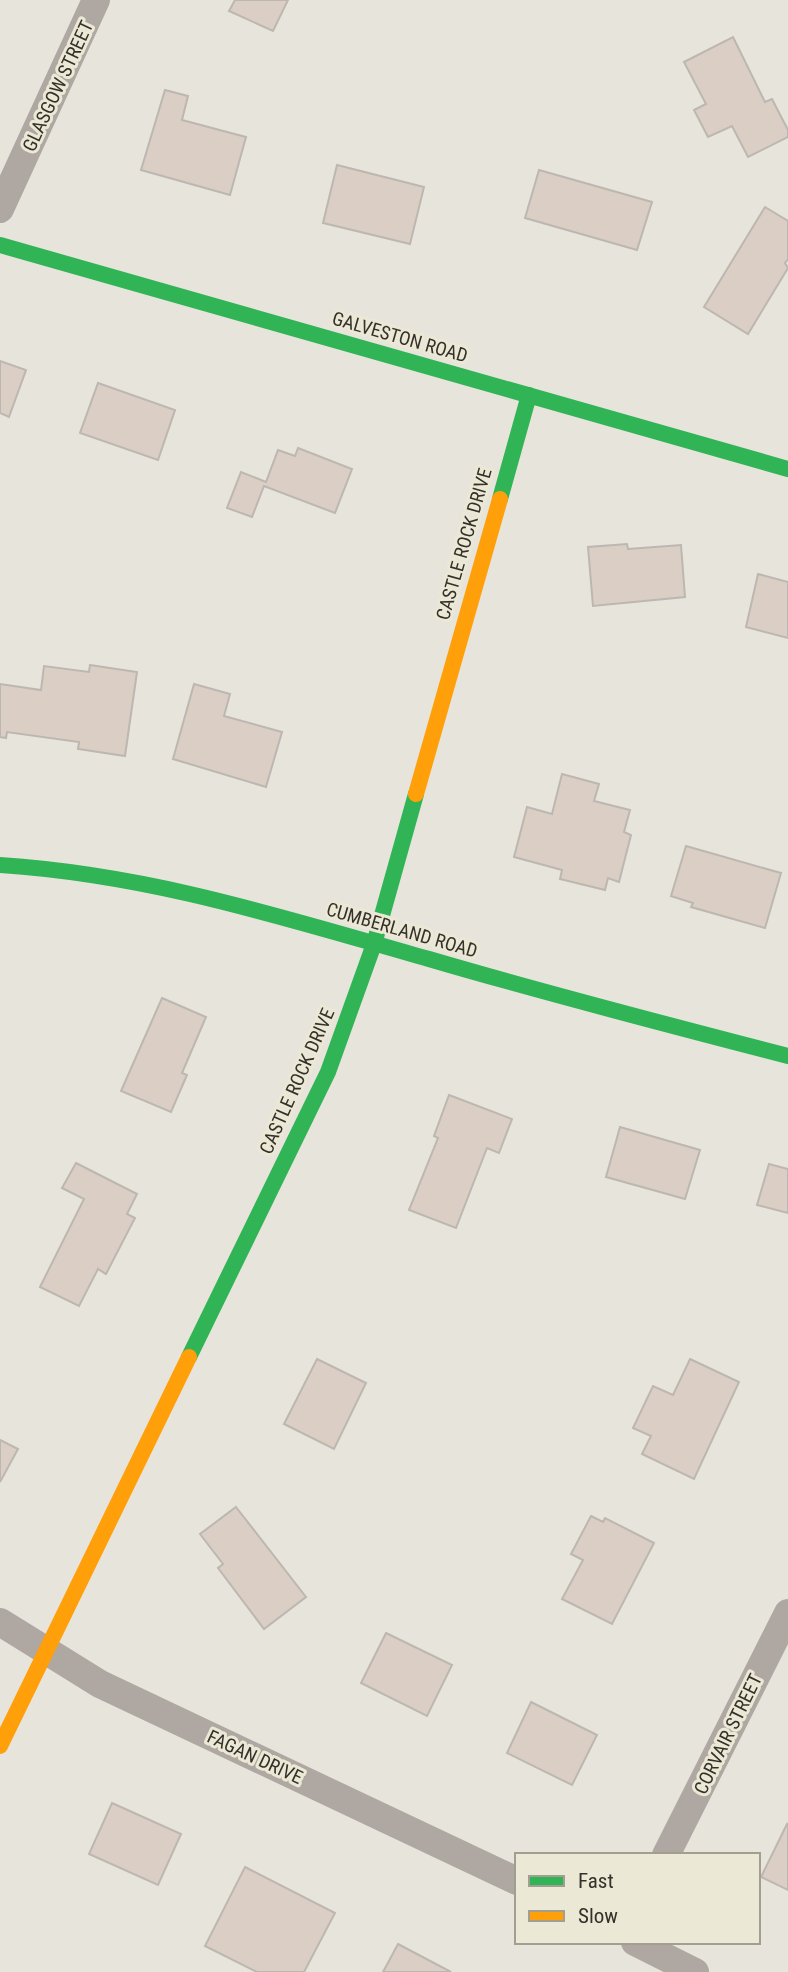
<svg xmlns="http://www.w3.org/2000/svg" width="788" height="1972" viewBox="0 0 788 1972" font-family="'Roboto Condensed',sans-serif">
  <style>
    .building { fill: #dbcec4; stroke: #bcb7b1; stroke-width: 2 }
    .lines { fill: none; stroke-linecap: round; stroke-linejoin: round }
    .street { stroke: #afa7a1; stroke-width: 28 }
    .fast { stroke: #30b455; stroke-width: 16 }
    .slow { stroke: #ff9f0a; stroke-width: 16 }
    .labels { text-anchor: middle; dominant-baseline: central; stroke-width: 6; stroke-linejoin: round; paint-order: stroke }
    .street-label { font-size: 19px; fill: #33312a; stroke: #ece8d6 }
  </style>
  <rect width="100%" height="100%" fill="#e7e4db"/>
  <g class="building">
    <path d="M 235,0 L 288,0 L 273,31 L 229,11 Z"/>
    <path d="M 733,37 L 765,102 L 772,99 L 788,130 L 788,137 L 748,157 L 732,126 L 708,137 L 694,110 L 706,104 L 684,62 Z"/>
    <path d="M 165,90 L 188,96 L 182,120 L 246,137 L 230,195 L 141,170 Z"/>
    <path d="M 337,165 L 424,187 L 410,244 L 323,223 Z"/>
    <path d="M 539,170 L 652,202 L 637,250 L 525,218 Z"/>
    <path d="M 765,207 L 788,221 L 788,259 L 785,263 L 788,268 L 748,334 L 704,307 Z"/>
    <path d="M 0,361 L 26,370 L 9,417 L 0,413 Z"/>
    <path d="M 98,383 L 175,410 L 158,460 L 80,433 Z"/>
    <path d="M 298,448 L 352,469 L 335,513 L 264,486 L 252,517 L 227,508 L 241,472 L 266,482 L 278,450 L 295,456 Z"/>
    <path d="M 627,544 L 628,549 L 681,545 L 685,597 L 593,606 L 588,547 Z"/>
    <path d="M 758,574 L 788,582 L 788,638 L 746,627 Z"/>
    <path d="M 90,665 L 137,672 L 125,756 L 78,749 L 79,742 L 7,732 L 6,738 L 0,737 L 0,684 L 41,690 L 44,666 L 89,672 Z"/>
    <path d="M 194,684 L 230,694 L 224,716 L 282,732 L 266,787 L 173,759 Z"/>
    <path d="M 562,774 L 599,784 L 594,801 L 630,810 L 624,832 L 631,835 L 619,882 L 608,878 L 605,890 L 560,879 L 562,870 L 514,857 L 527,807 L 552,814 Z"/>
    <path d="M 686,846 L 781,873 L 765,928 L 691,907 L 693,903 L 671,896 Z"/>
    <path d="M 162,998 L 206,1017 L 182,1073 L 187,1075 L 171,1112 L 121,1091 Z"/>
    <path d="M 449,1095 L 512,1119 L 499,1153 L 487,1148 L 456,1228 L 409,1210 L 438,1138 L 434,1136 Z"/>
    <path d="M 620,1127 L 700,1150 L 685,1199 L 606,1177 Z"/>
    <path d="M 76,1163 L 137,1194 L 127,1214 L 135,1218 L 106,1274 L 98,1269 L 79,1306 L 40,1287 L 84,1199 L 62,1188 Z"/>
    <path d="M 769,1164 L 788,1169 L 788,1213 L 757,1205 Z"/>
    <path d="M 317,1359 L 366,1383 L 334,1449 L 284,1424 Z"/>
    <path d="M 690,1359 L 739,1382 L 694,1479 L 642,1454 L 651,1436 L 633,1428 L 653,1386 L 673,1395 Z"/>
    <path d="M 0,1440 L 18,1449 L 0,1482 Z"/>
    <path d="M 236,1507 L 306,1597 L 264,1629 L 218,1568 L 223,1564 L 200,1534 Z"/>
    <path d="M 591,1516 L 603,1522 L 605,1518 L 654,1543 L 612,1624 L 562,1599 L 583,1560 L 571,1554 Z"/>
    <path d="M 386,1633 L 452,1665 L 427,1716 L 361,1683 Z"/>
    <path d="M 531,1702 L 597,1735 L 572,1785 L 507,1753 Z"/>
    <path d="M 112,1803 L 181,1834 L 158,1885 L 89,1854 Z"/>
    <path d="M 787,1824 L 788,1825 L 788,1890 L 761,1877 Z"/>
    <path d="M 245,1867 L 335,1913 L 304,1972 L 257,1972 L 205,1946 Z"/>
    <path d="M 398,1944 L 451,1972 L 383,1972 Z"/>
  </g>
  <g class="lines">
    <g class="street">
      <path d="M 0,209 L 96,0"/>
      <path d="M 0,1622 L 100,1684 L 517,1881"/>
      <path d="M 666,1855 L 788,1613"/>
      <path d="M 635,1942 L 695,1972"/>
    </g>
    <g class="fast">
      <path d="M 0,245 L 788,469"/>
      <path d="M 500,499 L 529,395"/>
      <path d="M 0,865 C 152,875 284,918 429,959 C 548,994 668,1025 788,1056"/>
      <path d="M 189,1357 L 328,1072 L 374,944 L 416,794"/>
    </g>
    <g class="slow">
      <path d="M 416,794 L 500,499"/>
      <path d="M 0,1746 L 189,1357"/>
    </g>
  </g>
  <g class="labels">
    <g class="street-label">
      <text transform="translate(58 86) rotate(-65)">GLASGOW STREET</text>
      <text transform="translate(400 337) rotate(16)">GALVESTON ROAD</text>
      <text transform="translate(464 544) rotate(-74)">CASTLE ROCK DRIVE</text>
      <text transform="translate(402 930) rotate(16)">CUMBERLAND ROAD</text>
      <text transform="translate(297 1081) rotate(-66)">CASTLE ROCK DRIVE</text>
      <text transform="translate(728 1734) rotate(-64)">CORVAIR STREET</text>
      <text transform="translate(255 1757) rotate(25)">FAGAN DRIVE</text>
    </g>
  </g>
  <rect x="515" y="1853" width="245" height="91" fill="#ece8d6" stroke="#a29f91" stroke-width="2"/>
  <rect x="529" y="1876" width="35" height="10" fill="#30b455" stroke="#a29f91" stroke-width="2"/>
  <text x="578" y="1888" font-size="21" fill="#33312a">Fast</text>
  <rect x="529" y="1911" width="35" height="10" fill="#ff9f0a" stroke="#a29f91" stroke-width="2"/>
  <text x="578" y="1923" font-size="21" fill="#33312a">Slow</text>
</svg>
